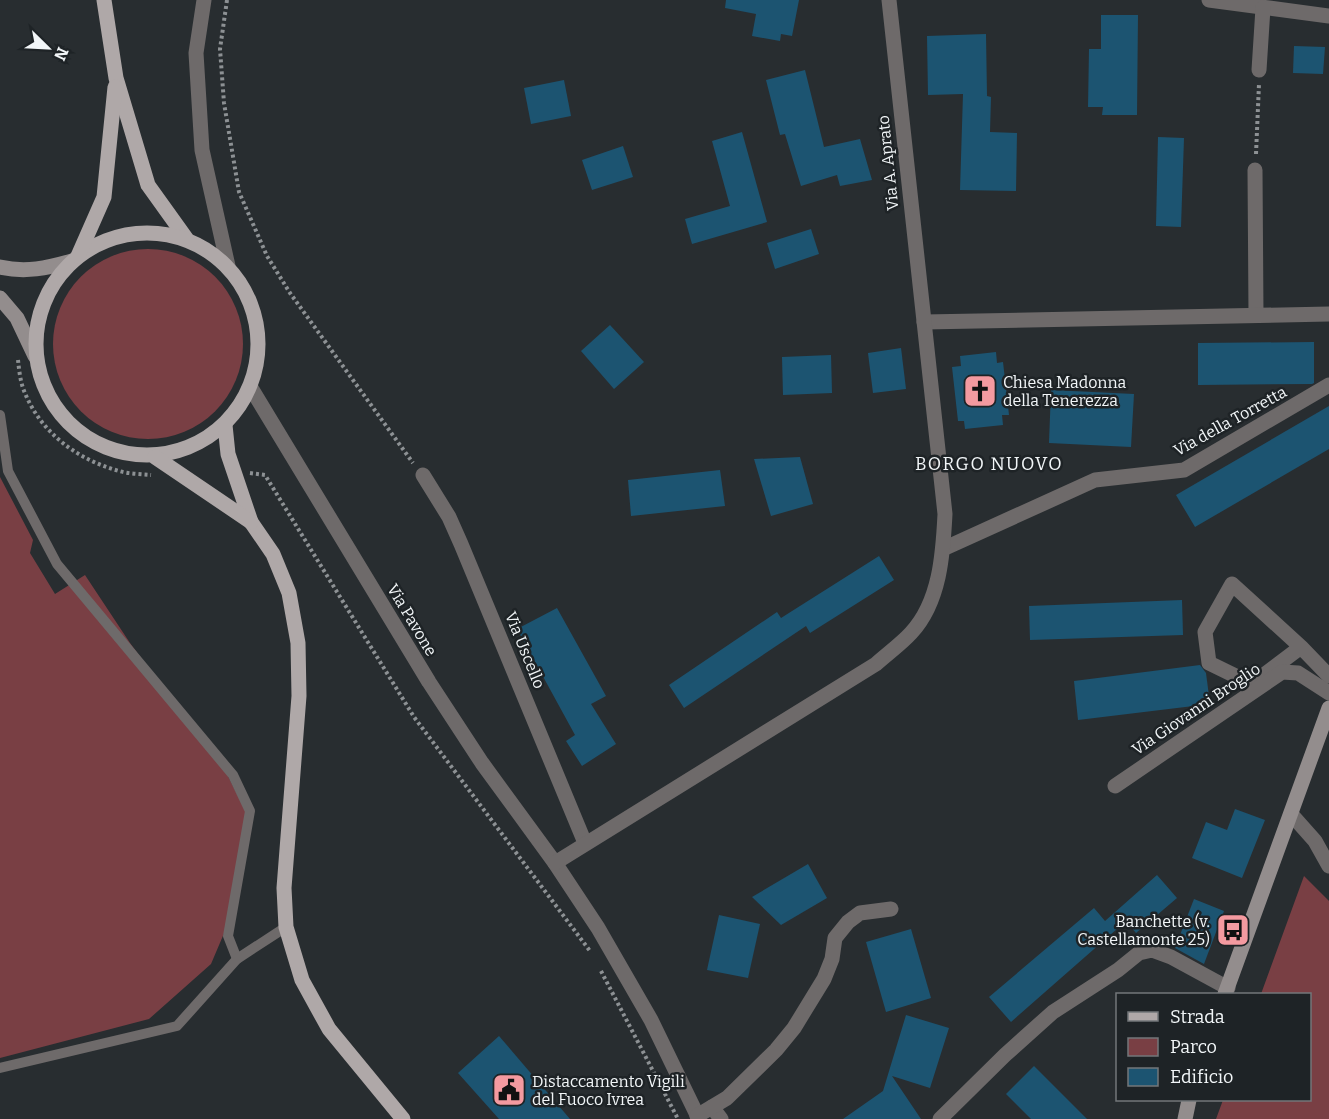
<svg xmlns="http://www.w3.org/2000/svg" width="1329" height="1119" viewBox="0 0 1329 1119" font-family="Bitter,serif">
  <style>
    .green { fill: #793f44 }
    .building { fill: #1c5471 }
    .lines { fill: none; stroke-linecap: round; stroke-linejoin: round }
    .path { stroke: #8d9194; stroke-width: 4; stroke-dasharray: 3 3; stroke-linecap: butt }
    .service { stroke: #6e6a6a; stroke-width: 10 }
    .pedestrian { stroke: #6e6a6a; stroke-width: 15 }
    .minor { stroke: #6e6a6a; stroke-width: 15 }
    .secondary { stroke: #938d8d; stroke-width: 15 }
    .primary { stroke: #afa8a8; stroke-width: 15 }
    .labels { text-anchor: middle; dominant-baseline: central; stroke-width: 5; stroke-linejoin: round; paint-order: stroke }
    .street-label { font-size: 16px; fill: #f2f6f8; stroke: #1e2326 }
    .poi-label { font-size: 16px; fill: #f2f6f8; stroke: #1e2326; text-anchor: start }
    .neighbourhood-label { font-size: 18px; letter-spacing: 1.5px; fill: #f2f6f8; stroke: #1e2326 }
  </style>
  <rect width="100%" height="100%" fill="#282d30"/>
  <g class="green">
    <circle cx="148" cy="344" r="95"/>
    <path d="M 0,477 L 33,540 L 30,553 L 55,594 L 85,575 L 130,643 L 227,774 L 246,812 L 225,931 L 211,964 L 149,1019 L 0,1058 Z"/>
    <path d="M 1304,876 L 1329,901 L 1329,1119 L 1216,1119 L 1223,1100 L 1310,1100 L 1310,994 L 1261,994 Z"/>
  </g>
  <g class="building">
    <path d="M 726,0 L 799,0 L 792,36 L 781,34 L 780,41 L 752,36 L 756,14 L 725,8 Z"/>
    <path d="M 1101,15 L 1138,15 L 1137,115 L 1102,115 L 1103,107 L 1088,107 L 1089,49 L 1101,49 Z"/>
    <path d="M 986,34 L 987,96 L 991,97 L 990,132 L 1017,133 L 1016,191 L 960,190 L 963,94 L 928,95 L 927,36 Z"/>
    <path d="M 1294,46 L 1325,47 L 1323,74 L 1293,73 Z"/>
    <path d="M 805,70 L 824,147 L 860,139 L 872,180 L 840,186 L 837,175 L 801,186 L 785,134 L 780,135 L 766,80 Z"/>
    <path d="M 564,80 L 571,116 L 531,124 L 524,88 Z"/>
    <path d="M 742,132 L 767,222 L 692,244 L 685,219 L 730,206 L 712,141 Z"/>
    <path d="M 1158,137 L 1184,138 L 1181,227 L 1156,226 Z"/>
    <path d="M 623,146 L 633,177 L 592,190 L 582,160 Z"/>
    <path d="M 811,229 L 819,254 L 775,269 L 767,243 Z"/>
    <path d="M 610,325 L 644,362 L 614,389 L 581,351 Z"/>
    <path d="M 1314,342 L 1314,383 L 1312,384 L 1198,385 L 1198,343 Z"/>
    <path d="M 901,348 L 906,389 L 873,393 L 868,353 Z"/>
    <path d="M 996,352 L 997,363 L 1003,362 L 1009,415 L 1002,415 L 1003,425 L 965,429 L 964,421 L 958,421 L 952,367 L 961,366 L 960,356 Z"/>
    <path d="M 831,355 L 832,393 L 783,395 L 782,357 Z"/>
    <path d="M 1051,390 L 1134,394 L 1131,447 L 1049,443 Z"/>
    <path d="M 1329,406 L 1329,449 L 1195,527 L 1176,495 Z"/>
    <path d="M 800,457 L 813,504 L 771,516 L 754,459 Z"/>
    <path d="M 720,470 L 725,506 L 631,516 L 628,480 Z"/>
    <path d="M 879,556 L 894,580 L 810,633 L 806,626 L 684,708 L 669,685 L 777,612 L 781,618 Z"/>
    <path d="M 1182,600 L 1183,635 L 1030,640 L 1029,606 Z"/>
    <path d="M 557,608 L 606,696 L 591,704 L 616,744 L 582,766 L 566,741 L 575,735 L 517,629 Z"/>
    <path d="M 1200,665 L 1206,673 L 1210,704 L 1078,720 L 1074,681 Z"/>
    <path d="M 1235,809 L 1265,820 L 1242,878 L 1192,858 L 1206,822 L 1227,830 Z"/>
    <path d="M 808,864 L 827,898 L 781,925 L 752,897 Z"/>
    <path d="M 1157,875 L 1177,898 L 1136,933 L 1126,921 L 1011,1022 L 989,997 L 1094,908 L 1105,921 Z"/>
    <path d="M 1194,899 L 1224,911 L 1204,964 L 1175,948 Z"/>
    <path d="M 719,915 L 760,924 L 748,978 L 707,970 Z"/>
    <path d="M 911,929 L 931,998 L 886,1012 L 866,942 Z"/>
    <path d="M 906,1015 L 949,1028 L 930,1088 L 892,1076 L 921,1119 L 843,1119 L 883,1091 Z"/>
    <path d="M 499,1036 L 570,1119 L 499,1119 L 458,1073 Z"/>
    <path d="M 1034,1066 L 1087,1119 L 1031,1119 L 1006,1094 Z"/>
  </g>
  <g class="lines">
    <g class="path">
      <path d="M 227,0 L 220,49 L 224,103 L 239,192 L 267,256 L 290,293 L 413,463"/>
      <path d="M 1256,154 L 1259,84"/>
      <path d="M 18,360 C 19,369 20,379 23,388 C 38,430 75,459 119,471 C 129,474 141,474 151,475"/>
      <path d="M 250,473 L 265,475 L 414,717 L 590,951"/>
      <path d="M 601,971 L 678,1119"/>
    </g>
    <g class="service">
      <path d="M 0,415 L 8,471 L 57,564 L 233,775 L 250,811 L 228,936 L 237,959"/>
      <path d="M 0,1068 L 177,1026 L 237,959 L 286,927"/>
    </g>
    <path class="pedestrian" d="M 1301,647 L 1252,684 L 1209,663 L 1205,632 L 1232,584 L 1301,647 L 1329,676"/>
    <g class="minor">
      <path d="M 204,0 L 196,53 L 202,150 L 228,266"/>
      <path d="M 1209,0 L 1329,16"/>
      <path d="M 1259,70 L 1263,8"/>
      <path d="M 1255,170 L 1256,314"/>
      <path d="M 924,322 L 1329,314"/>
      <path d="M 251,388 L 429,682 L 482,763 L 555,863 L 598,928 L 651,1020 L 699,1119"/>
      <path d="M 423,475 L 449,517 L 461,544 L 585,843"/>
      <path d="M 943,549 L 1095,480 L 1184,470 L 1329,385"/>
      <path d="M 1115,786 L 1282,672 L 1298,673 L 1329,693"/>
      <path d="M 1291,814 L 1315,841 L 1329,866"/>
      <path d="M 555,863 L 876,664 C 887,654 901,644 911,633 C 940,602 943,554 945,514 L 889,0"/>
      <path d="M 712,1107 L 721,1119"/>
      <path d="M 697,1116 L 727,1098 L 776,1050 L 794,1028 L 824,979 L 832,959 L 835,938 L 848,922 L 860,913 L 891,909"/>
      <path d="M 940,1119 L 1005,1055 L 1053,1012 L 1118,970 L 1139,953 L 1152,950 L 1171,957 L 1228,988"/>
    </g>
    <g class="secondary">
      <path d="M 0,267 C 26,273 47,268 72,261"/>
      <path d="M 0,298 L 17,318 L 35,356"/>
      <path d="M 1225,994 L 1329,708"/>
      <path d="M 1185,1119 L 1189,1100"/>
    </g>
    <g class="primary">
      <path d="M 104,0 L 116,78 L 148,185 L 186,238"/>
      <circle cx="147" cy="344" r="111"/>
      <path d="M 78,256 L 104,197 L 115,87"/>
      <path d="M 225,425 L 228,454 L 251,522 L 273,554 L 289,593 L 298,643 L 299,696 L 284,888 L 286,927 L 302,980 L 329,1029 L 403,1119"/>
      <path d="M 155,457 L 251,522"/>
    </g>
  </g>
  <defs>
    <g id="church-square" transform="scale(1.725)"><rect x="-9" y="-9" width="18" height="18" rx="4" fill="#f49aa0" stroke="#1e2326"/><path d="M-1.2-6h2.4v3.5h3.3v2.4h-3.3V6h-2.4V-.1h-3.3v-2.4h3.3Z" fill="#111"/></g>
    <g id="bus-square" transform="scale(1.725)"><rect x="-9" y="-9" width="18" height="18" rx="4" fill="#f49aa0" stroke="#1e2326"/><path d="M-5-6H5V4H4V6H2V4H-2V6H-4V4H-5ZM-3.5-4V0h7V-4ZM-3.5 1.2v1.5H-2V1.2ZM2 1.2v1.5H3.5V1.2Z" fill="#111"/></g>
    <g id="civic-square" transform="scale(1.725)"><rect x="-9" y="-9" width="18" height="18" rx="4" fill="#f49aa0" stroke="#1e2326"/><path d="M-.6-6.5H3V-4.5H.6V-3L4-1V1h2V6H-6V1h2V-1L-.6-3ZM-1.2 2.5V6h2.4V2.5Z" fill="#111"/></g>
  </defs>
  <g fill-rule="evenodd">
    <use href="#church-square" x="980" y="391"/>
    <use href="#bus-square" x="1233" y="930"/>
    <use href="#civic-square" x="509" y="1090"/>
  </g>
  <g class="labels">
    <g class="street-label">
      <text transform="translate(888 163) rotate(-96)">Via A. Aprato</text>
      <text transform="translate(1230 421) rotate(-29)">Via della Torretta</text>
      <text transform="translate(412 620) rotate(59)">Via Pavone</text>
      <text transform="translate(525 650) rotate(68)">Via Uscello</text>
      <text transform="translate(1196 709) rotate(-34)">Via Giovanni Broglio</text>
    </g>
    <g class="poi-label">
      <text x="1003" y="382">Chiesa Madonna<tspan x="1003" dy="18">della Tenerezza</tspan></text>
      <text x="1210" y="921" text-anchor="end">Banchette (v.<tspan x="1210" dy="18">Castellamonte 25)</tspan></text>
      <text x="532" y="1081">Distaccamento Vigili<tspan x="532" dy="18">del Fuoco Ivrea</tspan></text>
    </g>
    <g class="neighbourhood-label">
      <text x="989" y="464">BORGO NUOVO</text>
    </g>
  </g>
  <rect x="1116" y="993" width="195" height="108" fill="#1e2326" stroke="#73777a" stroke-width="1.5"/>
  <rect x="1128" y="1012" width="30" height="9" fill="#afa8a8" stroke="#73777a" stroke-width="1.5"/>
  <text x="1170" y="1023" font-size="18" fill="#f2f6f8">Strada</text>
  <rect x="1128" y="1038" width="30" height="18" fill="#793f44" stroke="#73777a" stroke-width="1.5"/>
  <text x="1170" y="1053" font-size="18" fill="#f2f6f8">Parco</text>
  <rect x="1128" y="1068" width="30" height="18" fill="#1c5471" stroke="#73777a" stroke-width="1.5"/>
  <text x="1170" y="1083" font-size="18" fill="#f2f6f8">Edificio</text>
  <g transform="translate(48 48) rotate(114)" stroke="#1e2326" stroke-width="4.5" paint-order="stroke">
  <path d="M0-4.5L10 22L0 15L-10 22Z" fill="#f2f6f8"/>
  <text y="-9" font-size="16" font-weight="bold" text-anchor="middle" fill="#f2f6f8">N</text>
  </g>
</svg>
